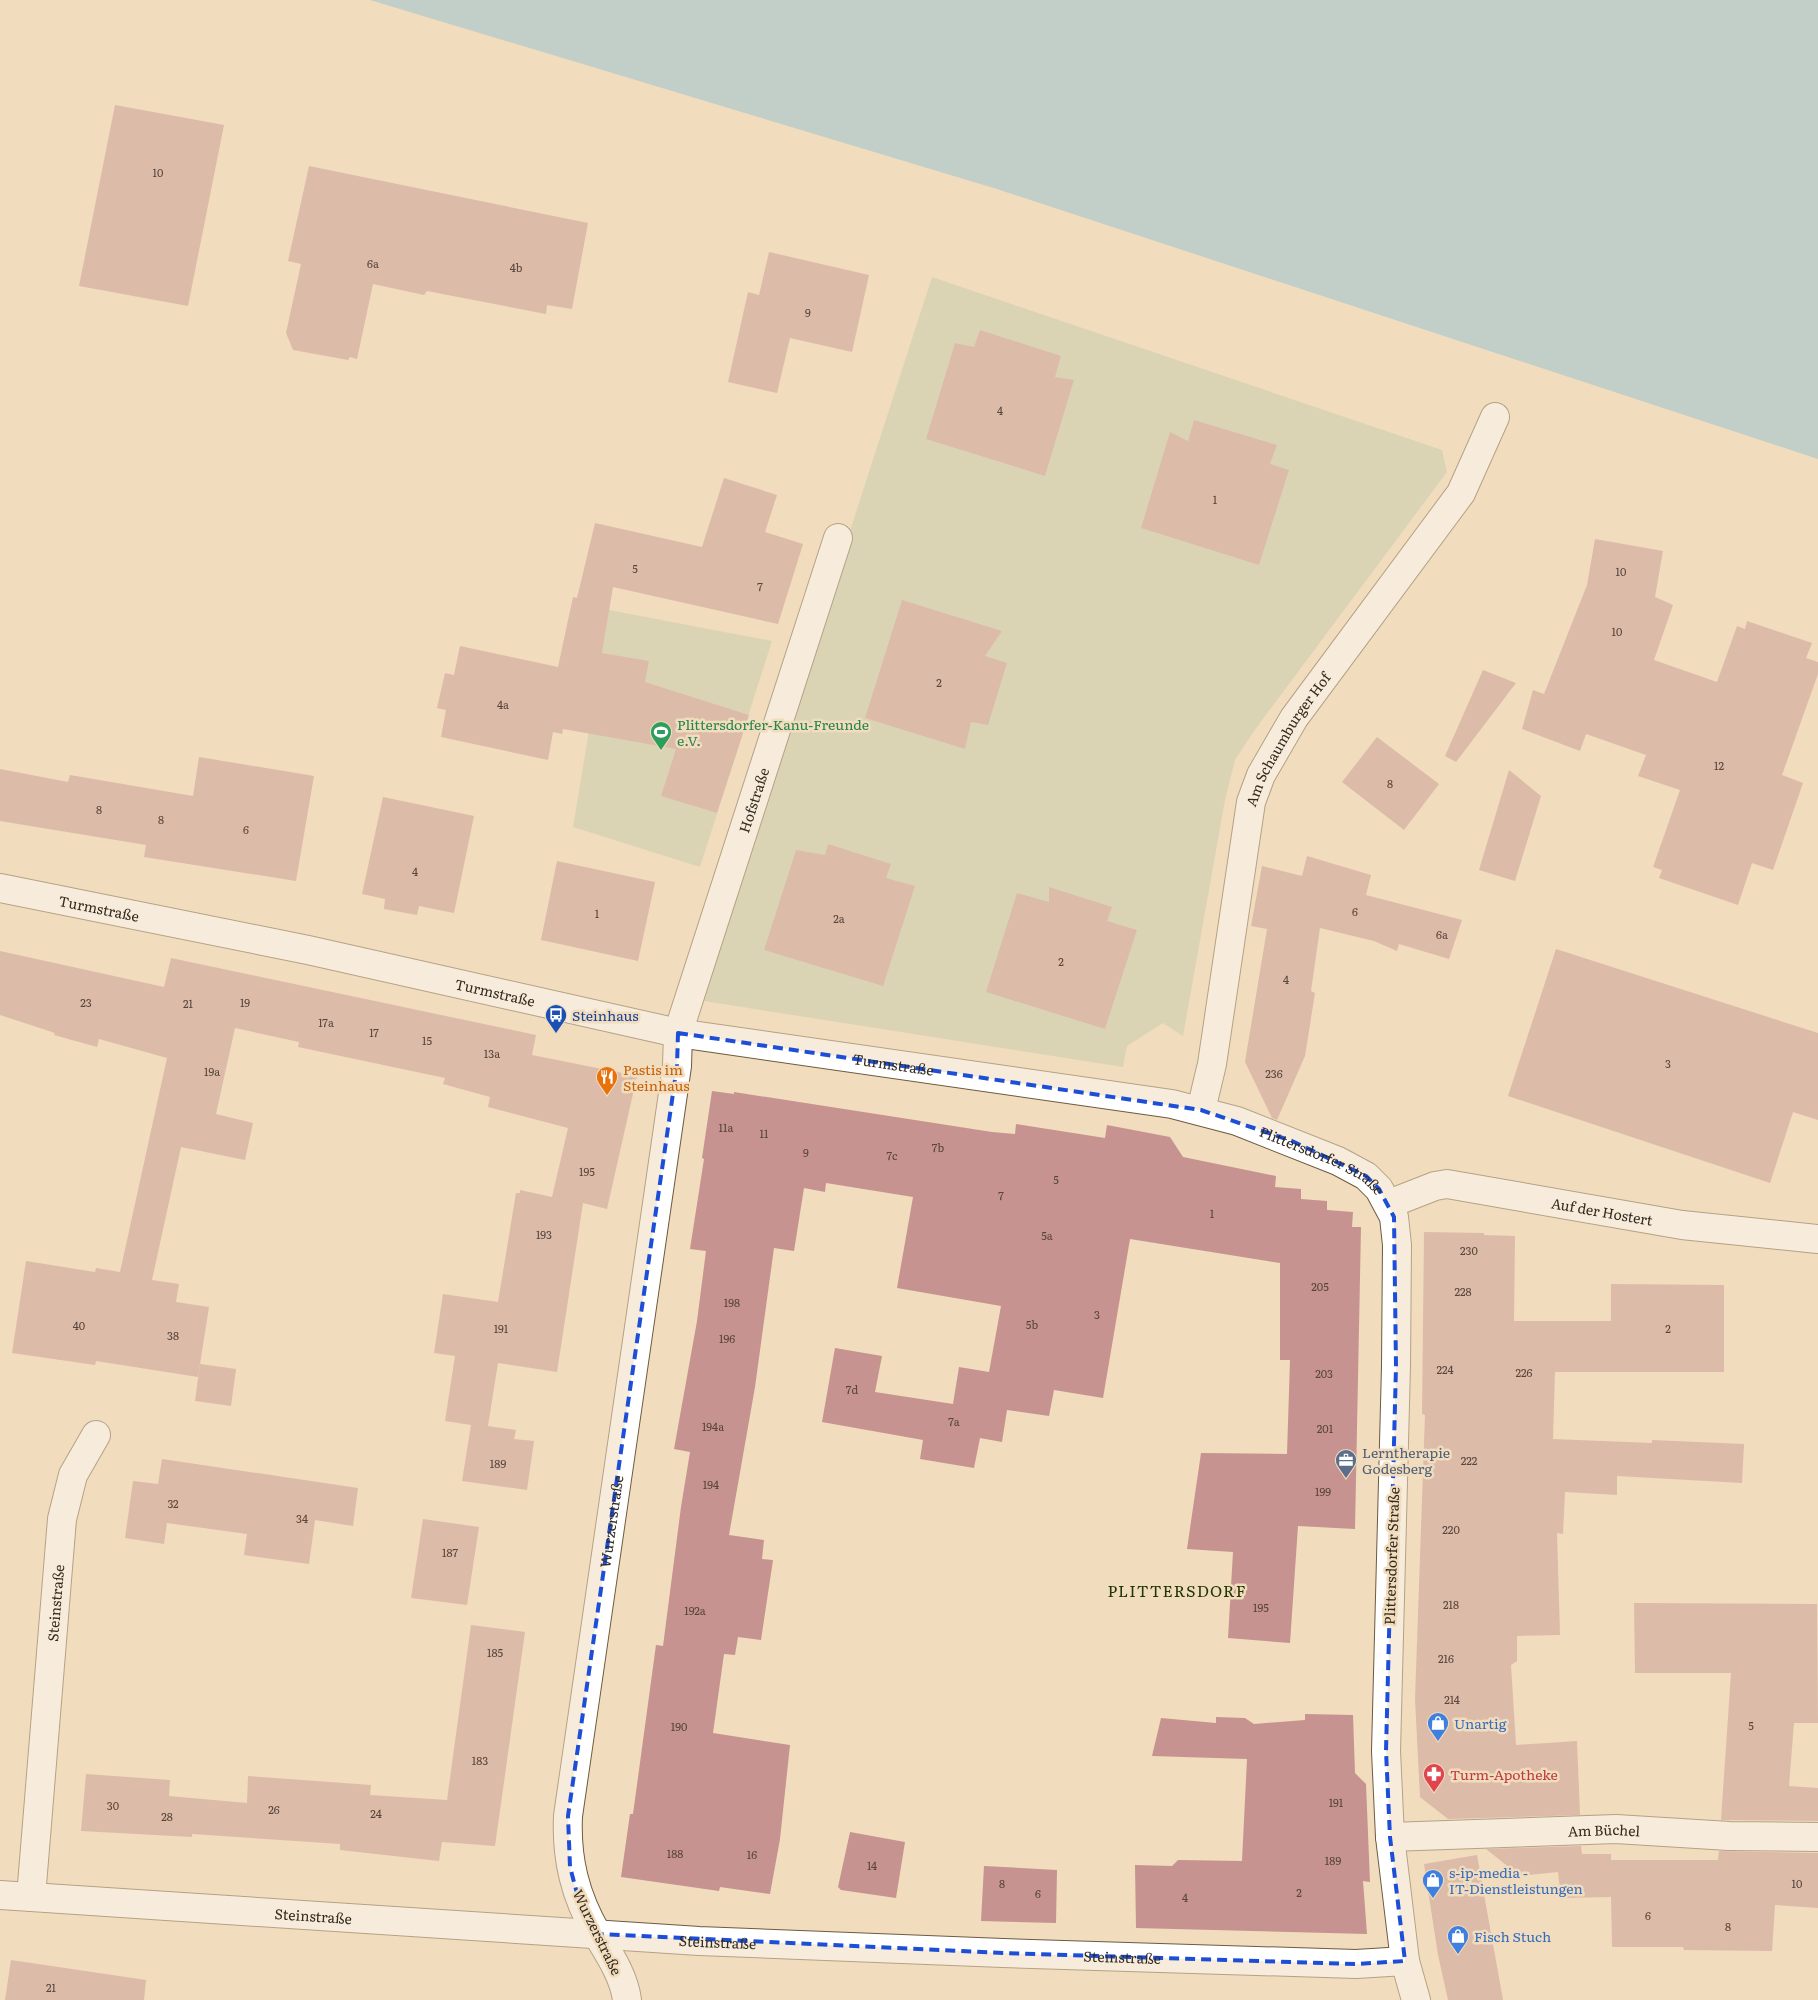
<svg xmlns="http://www.w3.org/2000/svg" width="1818" height="2000" viewBox="0 0 1818 2000" font-family="Literata,serif">
  <style>
    .green { fill: #bfcbab }
    .water { fill: #8bbdd4 }
    .building { fill: #c69390 }
    .lines { fill: none; stroke-linecap: round; stroke-linejoin: round }
    .minor-casing { stroke: #6d5b40; stroke-width: 30 }
    .minor { stroke: #fff; stroke-width: 28 }
    .marked { fill: none; stroke: #1d4ed8; stroke-width: 4; stroke-dasharray: 10 6; stroke-linejoin: round }
    .labels { text-anchor: middle; dominant-baseline: central; stroke-width: 5; stroke-linejoin: round; paint-order: stroke }
    .number-label { font-size: 11px; fill: #58453b }
    .leisure-label { font-size: 14px; fill: #27864d; stroke: #f1dcbd; text-anchor: start }
    .street-label { font-size: 14px; fill: #332b1f; stroke: #f1dcbd }
    .transit-label { font-size: 14px; fill: #164399; stroke: #f1dcbd; text-anchor: start }
    .food-label { font-size: 14px; fill: #c56008; stroke: #f1dcbd; text-anchor: start }
    .service-label { font-size: 14px; fill: #4e5e75; stroke: #f1dcbd; text-anchor: start }
    .shop-label { font-size: 14px; fill: #366cbe; stroke: #f1dcbd; text-anchor: start }
    .health-label { font-size: 14px; fill: #be3a42; stroke: #f1dcbd; text-anchor: start }
    .quarter-label { font-size: 16px; letter-spacing: 1px; fill: #213702; stroke: #f1dcbd }
  </style>
  <rect width="100%" height="100%" fill="#f1dcbd"/>
  <g class="green">
    <path d="M 932,277 L 1442,450 L 1447,472 L 1254,731 L 1235,760 L 1225,800 L 1183,1036 L 1163,1023 L 1127,1046 L 1123,1067 L 704,1001 L 815,639 Z"/>
    <path d="M 609,610 L 772,641 L 700,867 L 573,827 Z"/>
  </g>
  <path class="water" d="M 370,0 L 1818,0 L 1818,459 L 997,189 Z"/>
  <g class="building">
    <path d="M 115,105 L 224,125 L 188,306 L 79,286 Z"/>
    <path d="M 309,166 L 588,223 L 572,309 L 547,305 L 546,314 L 427,291 L 424,295 L 373,284 L 357,359 L 350,357 L 348,360 L 293,350 L 286,333 L 301,264 L 288,261 Z"/>
    <path d="M 769,252 L 869,275 L 852,352 L 790,338 L 777,393 L 728,382 L 748,292 L 759,295 Z"/>
    <path d="M 980,330 L 1061,356 L 1055,377 L 1074,380 L 1045,476 L 926,439 L 955,343 L 974,347 Z"/>
    <path d="M 1194,420 L 1277,445 L 1270,464 L 1289,470 L 1259,565 L 1141,528 L 1170,432 L 1188,441 Z"/>
    <path d="M 724,478 L 777,495 L 765,532 L 803,544 L 778,624 L 613,587 L 602,653 L 649,661 L 645,682 L 749,715 L 717,813 L 661,796 L 676,749 L 563,729 L 562,734 L 553,732 L 548,760 L 441,737 L 446,710 L 437,708 L 445,673 L 454,675 L 460,646 L 558,667 L 573,597 L 577,598 L 595,523 L 702,547 Z"/>
    <path d="M 1595,539 L 1663,551 L 1655,597 L 1673,605 L 1654,660 L 1717,682 L 1737,626 L 1745,629 L 1747,621 L 1812,643 L 1806,658 L 1818,662 L 1818,674 L 1782,775 L 1803,783 L 1773,870 L 1752,863 L 1738,905 L 1659,878 L 1662,870 L 1653,867 L 1680,790 L 1638,776 L 1646,755 L 1586,734 L 1580,751 L 1522,729 L 1533,690 L 1544,694 L 1587,585 Z"/>
    <path d="M 902,600 L 1002,631 L 985,656 L 1007,663 L 988,725 L 971,722 L 965,749 L 865,718 Z"/>
    <path d="M 1483,670 L 1516,683 L 1456,762 L 1445,756 Z"/>
    <path d="M 1377,737 L 1439,784 L 1404,830 L 1342,782 Z"/>
    <path d="M 199,757 L 314,776 L 296,881 L 144,857 L 146,845 L 0,821 L 0,769 L 68,782 L 70,775 L 193,796 Z"/>
    <path d="M 1509,770 L 1541,796 L 1515,881 L 1479,870 Z"/>
    <path d="M 383,797 L 474,816 L 454,913 L 419,906 L 417,915 L 384,909 L 385,899 L 362,894 Z"/>
    <path d="M 828,844 L 891,864 L 886,878 L 915,886 L 883,986 L 764,950 L 796,850 L 825,855 Z"/>
    <path d="M 1307,856 L 1371,875 L 1366,895 L 1462,920 L 1449,959 L 1399,944 L 1397,951 L 1374,941 L 1320,928 L 1311,991 L 1315,993 L 1305,1056 L 1277,1120 L 1272,1118 L 1245,1062 L 1267,929 L 1251,926 L 1262,866 L 1302,876 Z"/>
    <path d="M 557,861 L 655,882 L 638,961 L 541,940 Z"/>
    <path d="M 1049,887 L 1112,907 L 1107,921 L 1137,930 L 1105,1029 L 986,992 L 1017,893 L 1049,902 Z"/>
    <path d="M 1556,949 L 1818,1033 L 1818,1120 L 1793,1112 L 1770,1183 L 1508,1096 Z"/>
    <path d="M 0,951 L 164,987 L 171,958 L 536,1035 L 532,1055 L 637,1076 L 607,1209 L 583,1203 L 557,1372 L 498,1363 L 488,1426 L 516,1430 L 514,1439 L 534,1441 L 527,1490 L 462,1481 L 471,1425 L 445,1421 L 455,1356 L 434,1353 L 443,1294 L 498,1302 L 516,1193 L 520,1193 L 520,1190 L 552,1197 L 568,1128 L 488,1107 L 490,1097 L 443,1084 L 445,1078 L 298,1047 L 299,1042 L 235,1028 L 216,1114 L 253,1123 L 245,1160 L 181,1147 L 152,1280 L 179,1284 L 176,1302 L 209,1307 L 198,1377 L 96,1361 L 95,1365 L 12,1353 L 26,1261 L 95,1272 L 96,1268 L 120,1272 L 167,1058 L 99,1039 L 97,1047 L 54,1035 L 55,1033 L 0,1015 Z"/>
    <path d="M 712,1091 L 734,1094 L 734,1092 L 992,1132 L 1015,1134 L 1016,1124 L 1105,1138 L 1107,1125 L 1170,1137 L 1183,1157 L 1276,1176 L 1275,1187 L 1301,1189 L 1301,1199 L 1327,1201 L 1327,1210 L 1353,1212 L 1352,1227 L 1361,1227 L 1355,1529 L 1298,1526 L 1290,1643 L 1228,1638 L 1233,1552 L 1187,1549 L 1201,1453 L 1287,1454 L 1290,1360 L 1280,1360 L 1280,1263 L 1130,1239 L 1103,1398 L 1054,1390 L 1049,1416 L 1007,1410 L 1002,1442 L 980,1438 L 974,1468 L 920,1459 L 923,1440 L 822,1422 L 835,1348 L 882,1356 L 875,1392 L 953,1404 L 959,1367 L 989,1372 L 1001,1306 L 897,1288 L 913,1197 L 826,1183 L 825,1192 L 804,1188 L 794,1251 L 774,1248 L 755,1387 L 729,1535 L 764,1540 L 762,1559 L 773,1560 L 761,1640 L 738,1637 L 735,1655 L 724,1654 L 713,1733 L 790,1745 L 780,1839 L 770,1894 L 720,1887 L 719,1891 L 621,1877 L 630,1814 L 633,1814 L 656,1645 L 663,1646 L 681,1507 L 690,1452 L 674,1449 L 697,1321 L 706,1251 L 690,1249 L 704,1159 L 702,1158 Z"/>
    <path d="M 1424,1232 L 1484,1233 L 1484,1235 L 1515,1236 L 1514,1321 L 1611,1321 L 1611,1284 L 1724,1285 L 1724,1372 L 1555,1372 L 1553,1439 L 1652,1443 L 1652,1440 L 1744,1444 L 1742,1483 L 1617,1476 L 1617,1495 L 1565,1492 L 1563,1534 L 1557,1533 L 1560,1635 L 1517,1636 L 1517,1661 L 1511,1665 L 1516,1745 L 1577,1741 L 1580,1815 L 1448,1819 L 1420,1797 L 1415,1699 L 1425,1415 L 1422,1414 Z"/>
    <path d="M 200,1364 L 236,1369 L 231,1406 L 195,1401 Z"/>
    <path d="M 162,1459 L 358,1488 L 353,1526 L 315,1520 L 309,1564 L 244,1555 L 247,1534 L 167,1523 L 164,1544 L 125,1538 L 133,1481 L 158,1484 Z"/>
    <path d="M 423,1519 L 479,1527 L 467,1605 L 411,1598 Z"/>
    <path d="M 1634,1603 L 1817,1604 L 1818,1723 L 1794,1723 L 1789,1786 L 1818,1788 L 1818,1821 L 1721,1820 L 1731,1673 L 1635,1673 Z"/>
    <path d="M 471,1625 L 525,1632 L 495,1846 L 442,1842 L 439,1861 L 340,1850 L 340,1844 L 192,1834 L 192,1837 L 81,1831 L 86,1774 L 170,1780 L 169,1796 L 247,1803 L 248,1776 L 371,1785 L 370,1795 L 447,1800 Z"/>
    <path d="M 1305,1714 L 1353,1715 L 1355,1773 L 1366,1784 L 1370,1882 L 1363,1881 L 1367,1934 L 1136,1928 L 1135,1865 L 1172,1866 L 1178,1860 L 1242,1861 L 1247,1759 L 1152,1756 L 1161,1718 L 1216,1723 L 1216,1717 L 1245,1718 L 1254,1724 L 1305,1720 Z"/>
    <path d="M 850,1832 L 905,1842 L 896,1898 L 841,1890 L 838,1887 Z"/>
    <path d="M 1581,1846 L 1582,1854 L 1611,1854 L 1611,1860 L 1718,1860 L 1719,1851 L 1818,1853 L 1818,1908 L 1775,1905 L 1772,1951 L 1684,1950 L 1683,1947 L 1612,1947 L 1611,1897 L 1561,1898 L 1558,1872 L 1520,1876 L 1486,1849 Z"/>
    <path d="M 1477,1855 L 1503,2000 L 1448,2000 L 1438,1955 L 1424,1864 Z"/>
    <path d="M 984,1866 L 1057,1870 L 1056,1923 L 981,1921 Z"/>
    <path d="M 11,1960 L 146,1980 L 144,2000 L 5,2000 Z"/>
  </g>
  <g class="lines">
    <g class="minor-casing">
      <g id="minor">
        <path id="s1" d="M 0,888 L 308,950 L 678,1033 L 1172,1104 L 1237,1121 L 1338,1161 L 1366,1176 L 1379,1189 L 1394,1217 L 1397,1245 L 1396,1366 L 1386,1751 L 1390,1837 L 1405,1961 L 1416,2000"/>
        <path id="s2" d="M 1201,1110 L 1212,1064 L 1251,802 L 1261,775 L 1294,718 L 1461,493 L 1495,417"/>
        <path id="s3" d="M 1389,1204 L 1435,1186 L 1447,1184 L 1682,1225 L 1818,1239"/>
        <path id="s4" d="M 1390,1837 L 1616,1829 L 1729,1836 L 1818,1837"/>
        <path id="s5" d="M 0,1895 L 699,1941 L 1003,1953 L 1356,1964 L 1405,1961"/>
        <path id="s6" d="M 31,1897 L 62,1519 L 73,1475 L 96,1435"/>
        <path id="s7" d="M 627,2000 C 624,1976 609,1954 597,1934 C 575,1896 566,1859 568,1816 L 677,1066 L 678,1033 L 838,538"/>
      </g>
    </g>
    <use href="#minor" class="minor"/>
  </g>
  <path d="M0 0H1818V2000H0ZM 678,1033 L 1201,1110 L 1292,1141 L 1366,1176 L 1379,1189 L 1394,1217 L 1396,1366 L 1386,1751 L 1390,1837 L 1405,1961 L 1356,1964 L 1003,1953 L 597,1934 L 578,1897 L 570,1867 L 568,1816 L 677,1066 Z" fill="#f1dcbd" fill-opacity=".55" fill-rule="evenodd"/>
  <path class="marked" d="M 678,1033 L 1201,1110 L 1292,1141 L 1366,1176 L 1379,1189 L 1394,1217 L 1396,1366 L 1386,1751 L 1390,1837 L 1405,1961 L 1356,1964 L 1003,1953 L 597,1934 L 578,1897 L 570,1867 L 568,1816 L 677,1066 Z"/>
  <defs>
    <g id="stadium-pin" transform="scale(1.125)"><path d="M0 17L-7.5 6A9.5 9.5 0 1 1 7.5 6Z" fill="#2e9e5b" stroke="#f1dcbd"/><path d="M0-5a6.5 5 0 1 0 0 10a6.5 5 0 1 0 0-10ZM-3.5-1.8h7v3.6h-7Z" fill="#fff"/></g>
    <g id="bus-pin" transform="scale(1.125)"><path d="M0 17L-7.5 6A9.5 9.5 0 1 1 7.5 6Z" fill="#1a4fb4" stroke="#f1dcbd"/><path d="M-5-6H5V4H4V6H2V4H-2V6H-4V4H-5ZM-3.5-4V0h7V-4ZM-3.5 1.2v1.5H-2V1.2ZM2 1.2v1.5H3.5V1.2Z" fill="#fff"/></g>
    <g id="restaurant-pin" transform="scale(1.125)"><path d="M0 17L-7.5 6A9.5 9.5 0 1 1 7.5 6Z" fill="#e8710a" stroke="#f1dcbd"/><path d="M-5-6h1v4h1v-4h1v4h1v-4h1v5L-1.5 .5V6h-2V.5L-5-1ZM5-6V6H3V1.5H1.5Q1.5-4 5-6Z" fill="#fff"/></g>
    <g id="office-pin" transform="scale(1.125)"><path d="M0 17L-7.5 6A9.5 9.5 0 1 1 7.5 6Z" fill="#5c6f8a" stroke="#f1dcbd"/><path d="M-6-3h4V-5.5h4V-3h4V5H-6ZM-1-4.5V-3h2v-1.5ZM-6 0V1H6V0Z" fill="#fff"/></g>
    <g id="shop-pin" transform="scale(1.125)"><path d="M0 17L-7.5 6A9.5 9.5 0 1 1 7.5 6Z" fill="#3f7fe0" stroke="#f1dcbd"/><path d="M-5-2.5h2.3a2.7 3.5 0 0 1 5.4 0H5L5.5 6h-11ZM-1.5-2.5h3a1.5 2.3 0 0 0-3 0Z" fill="#fff"/></g>
    <g id="pharmacy-pin" transform="scale(1.125)"><path d="M0 17L-7.5 6A9.5 9.5 0 1 1 7.5 6Z" fill="#e0444e" stroke="#f1dcbd"/><path d="M-2-6h4v4h4v4h-4v4h-4v-4h-4v-4h4Z" fill="#fff"/></g>
  </defs>
  <g fill-rule="evenodd">
    <use href="#stadium-pin" x="661" y="732"/>
    <use href="#bus-pin" x="556" y="1015"/>
    <use href="#restaurant-pin" x="607" y="1077"/>
    <use href="#office-pin" x="1346" y="1460"/>
    <use href="#shop-pin" x="1438" y="1723"/>
    <use href="#pharmacy-pin" x="1434" y="1774"/>
    <use href="#shop-pin" x="1433" y="1880"/>
    <use href="#shop-pin" x="1458" y="1936"/>
  </g>
  <g class="labels">
    <g class="number-label">
      <text x="158" y="172">10</text>
      <text x="373" y="263">6a</text>
      <text x="516" y="267">4b</text>
      <text x="808" y="312">9</text>
      <text x="1000" y="410">4</text>
      <text x="1215" y="499">1</text>
      <text x="635" y="568">5</text>
      <text x="1621" y="571">10</text>
      <text x="760" y="586">7</text>
      <text x="1617" y="631">10</text>
      <text x="939" y="682">2</text>
      <text x="503" y="704">4a</text>
      <text x="1719" y="765">12</text>
      <text x="1390" y="783">8</text>
      <text x="99" y="809">8</text>
      <text x="161" y="819">8</text>
      <text x="246" y="829">6</text>
      <text x="415" y="871">4</text>
      <text x="1355" y="911">6</text>
      <text x="597" y="913">1</text>
      <text x="839" y="918">2a</text>
      <text x="1442" y="934">6a</text>
      <text x="1061" y="961">2</text>
      <text x="1286" y="979">4</text>
      <text x="86" y="1002">23</text>
      <text x="245" y="1002">19</text>
      <text x="188" y="1003">21</text>
      <text x="326" y="1022">17a</text>
      <text x="374" y="1032">17</text>
      <text x="427" y="1040">15</text>
      <text x="492" y="1053">13a</text>
      <text x="1668" y="1063">3</text>
      <text x="212" y="1071">19a</text>
      <text x="1274" y="1073">236</text>
      <text x="726" y="1127">11a</text>
      <text x="764" y="1133">11</text>
      <text x="938" y="1147">7b</text>
      <text x="806" y="1152">9</text>
      <text x="892" y="1155">7c</text>
      <text x="587" y="1171">195</text>
      <text x="1056" y="1179">5</text>
      <text x="1001" y="1195">7</text>
      <text x="1212" y="1213">1</text>
      <text x="544" y="1234">193</text>
      <text x="1047" y="1235">5a</text>
      <text x="1469" y="1250">230</text>
      <text x="1320" y="1286">205</text>
      <text x="1463" y="1291">228</text>
      <text x="732" y="1302">198</text>
      <text x="1097" y="1314">3</text>
      <text x="1032" y="1324">5b</text>
      <text x="79" y="1325">40</text>
      <text x="501" y="1328">191</text>
      <text x="1668" y="1328">2</text>
      <text x="173" y="1335">38</text>
      <text x="727" y="1338">196</text>
      <text x="1445" y="1369">224</text>
      <text x="1524" y="1372">226</text>
      <text x="1324" y="1373">203</text>
      <text x="852" y="1389">7d</text>
      <text x="954" y="1421">7a</text>
      <text x="713" y="1426">194a</text>
      <text x="1325" y="1428">201</text>
      <text x="1469" y="1460">222</text>
      <text x="498" y="1463">189</text>
      <text x="711" y="1484">194</text>
      <text x="1323" y="1491">199</text>
      <text x="173" y="1503">32</text>
      <text x="302" y="1518">34</text>
      <text x="1451" y="1529">220</text>
      <text x="450" y="1552">187</text>
      <text x="1451" y="1604">218</text>
      <text x="1261" y="1607">195</text>
      <text x="695" y="1610">192a</text>
      <text x="495" y="1652">185</text>
      <text x="1446" y="1658">216</text>
      <text x="1452" y="1699">214</text>
      <text x="1751" y="1725">5</text>
      <text x="679" y="1726">190</text>
      <text x="480" y="1760">183</text>
      <text x="1336" y="1802">191</text>
      <text x="113" y="1805">30</text>
      <text x="274" y="1809">26</text>
      <text x="376" y="1813">24</text>
      <text x="167" y="1816">28</text>
      <text x="675" y="1853">188</text>
      <text x="752" y="1854">16</text>
      <text x="1333" y="1860">189</text>
      <text x="872" y="1865">14</text>
      <text x="1002" y="1883">8</text>
      <text x="1797" y="1883">10</text>
      <text x="1299" y="1892">2</text>
      <text x="1038" y="1893">6</text>
      <text x="1185" y="1897">4</text>
      <text x="1648" y="1915">6</text>
      <text x="1728" y="1926">8</text>
      <text x="51" y="1987">21</text>
    </g>
    <g class="leisure-label">
      <text x="677" y="724">Plittersdorfer-Kanu-Freunde<tspan x="677" dy="16">e.V.</tspan></text>
    </g>
    <g class="street-label">
      <text stroke="none"><textPath href="#s2" startOffset="385">Am Schaumburger Hof</textPath></text>
      <text stroke="none"><textPath href="#s7" startOffset="1232">Hofstraße</textPath></text>
      <text stroke="none"><textPath href="#s1" startOffset="101">Turmstraße</textPath></text>
      <text stroke="none"><textPath href="#s1" startOffset="506">Turmstraße</textPath></text>
      <text stroke="none"><textPath href="#s1" startOffset="911">Turmstraße</textPath></text>
      <text stroke="none"><textPath href="#s1" startOffset="1354">Plittersdorfer Straße</textPath></text>
      <text stroke="none"><textPath href="#s3" startOffset="219">Auf der Hostert</textPath></text>
      <text stroke="none"><textPath href="#s7" startOffset="494">Wurzerstraße</textPath></text>
      <text transform="translate(1391 1556) rotate(-88)">Plittersdorfer Straße</text>
      <text stroke="none"><textPath href="#s6" startOffset="295">Steinstraße</textPath></text>
      <text stroke="none"><textPath href="#s4" startOffset="214">Am Büchel</textPath></text>
      <text stroke="none"><textPath href="#s5" startOffset="314">Steinstraße</textPath></text>
      <text transform="translate(598 1932) rotate(64)">Wurzerstraße</text>
      <text stroke="none"><textPath href="#s5" startOffset="719">Steinstraße</textPath></text>
      <text stroke="none"><textPath href="#s5" startOffset="1124">Steinstraße</textPath></text>
    </g>
    <g class="transit-label">
      <text x="572" y="1015">Steinhaus</text>
    </g>
    <g class="food-label">
      <text x="623" y="1069">Pastis im<tspan x="623" dy="16">Steinhaus</tspan></text>
    </g>
    <g class="service-label">
      <text x="1362" y="1452">Lerntherapie<tspan x="1362" dy="16">Godesberg</tspan></text>
    </g>
    <g class="shop-label">
      <text x="1454" y="1723">Unartig</text>
      <text x="1449" y="1872">s-ip-media -<tspan x="1449" dy="16">IT-Dienstleistungen</tspan></text>
      <text x="1474" y="1936">Fisch Stuch</text>
    </g>
    <g class="health-label">
      <text x="1450" y="1774">Turm-Apotheke</text>
    </g>
    <g class="quarter-label">
      <text x="1177" y="1590">PLITTERSDORF</text>
    </g>
  </g>
</svg>
